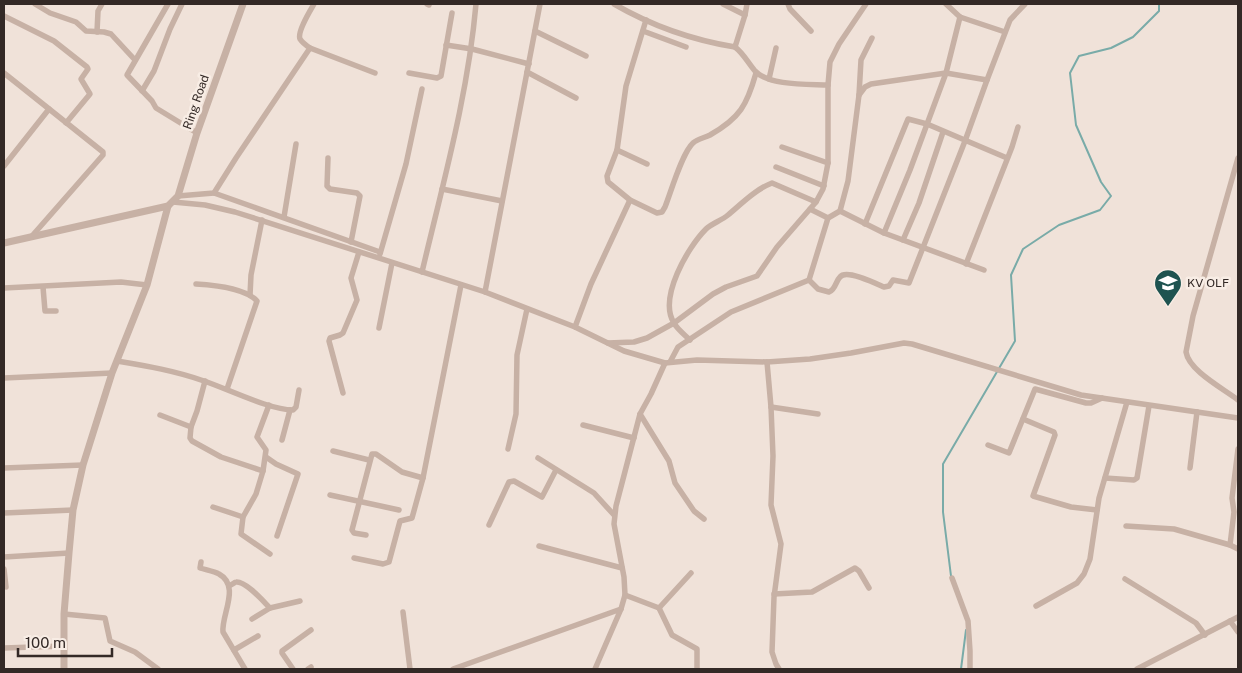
<svg xmlns="http://www.w3.org/2000/svg" width="1242" height="673" viewBox="0 0 1242 673" font-family="'Public Sans',sans-serif">
  <style>
    .lines { fill: none; stroke-linecap: round; stroke-linejoin: round }
    .stream { stroke: #79aba8; stroke-width: 2 }
    .minor { stroke: #c7b1a5; stroke-width: 5.5 }
    .tertiary { stroke: #c7b1a5; stroke-width: 7 }
    .labels { text-anchor: middle; dominant-baseline: central; stroke-width: 5; stroke-linejoin: round; paint-order: stroke }
    .street-label { font-size: 12px; fill: #332926; stroke: #f8ede5 }
    .poi-label { font-size: 12px; fill: #332926; stroke: #f8ede5; text-anchor: start }
  </style>
  <rect width="100%" height="100%" fill="#f0e2d9"/>
  <g class="lines">
    <g class="stream">
      <path d="M 951,576 L 943,512 L 943,464 L 1015,341 L 1011,275 L 1023,249 L 1059,225 L 1100,210 L 1111,196 L 1101,182 L 1076,125 L 1070,73 L 1079,56 L 1111,48 L 1133,37 L 1159,11 L 1159,4"/>
      <path d="M 961,669 L 966,630"/>
    </g>
    <g class="minor">
      <path d="M 35,4 L 50,13 L 76,22 L 86,31 L 104,32 L 111,34 L 135,60"/>
      <path d="M 168,4 L 127,75 L 152,101 L 156,108 L 197,133"/>
      <path d="M 427,4 L 429,5"/>
      <path d="M 614,4 C 652,26 692,40 735,47 L 745,15 L 747,4"/>
      <path d="M 723,4 L 745,15"/>
      <path d="M 788,4 L 790,9 L 811,31"/>
      <path d="M 946,4 L 960,17 L 1005,32"/>
      <path d="M 4,16 L 54,41 L 87,67 L 88,69 L 81,79 L 90,94 L 66,123"/>
      <path d="M 646,20 L 626,86 L 617,150 L 607,176 L 608,182 L 630,200 L 657,213 L 662,212 L 665,207 C 671,192 682,153 693,143 C 697,139 704,138 710,135 C 740,118 747,105 756,73"/>
      <path d="M 535,31 L 586,56"/>
      <path d="M 643,31 L 686,47"/>
      <path d="M 97,32 L 98,11 L 102,4"/>
      <path d="M 446,45 L 472,49 L 529,64"/>
      <path d="M 735,47 C 744,54 748,63 755,71 C 769,86 809,84 828,85"/>
      <path d="M 310,48 L 375,73"/>
      <path d="M 527,72 L 576,98"/>
      <path d="M 4,73 L 103,152 L 103,155 L 32,236"/>
      <path d="M 409,73 L 437,78 L 441,76 L 452,13"/>
      <path d="M 769,79 L 776,48"/>
      <path d="M 142,91 L 154,71 L 170,29 L 182,4"/>
      <path d="M 859,95 L 861,60 L 872,38"/>
      <path d="M 782,147 L 828,163"/>
      <path d="M 617,150 L 647,164"/>
      <path d="M 328,158 L 327,186 L 330,189 L 357,193 L 360,196 L 351,242"/>
      <path d="M 1238,158 L 1193,316 L 1186,352 C 1189,371 1224,389 1238,400"/>
      <path d="M 4,166 L 49,109"/>
      <path d="M 776,167 L 824,186"/>
      <path d="M 442,189 L 502,201"/>
      <path d="M 214,193 L 380,252"/>
      <path d="M 178,196 L 214,193 L 236,158 L 310,48 C 307,46 302,42 300,39 C 297,32 310,11 314,4"/>
      <path d="M 173,202 L 205,205 L 235,212 L 485,292 L 575,327 L 624,351 L 665,363 L 697,360 L 767,362 L 810,359 L 851,353 L 904,343 L 912,344 L 1081,395 L 1238,418"/>
      <path d="M 810,209 L 828,218"/>
      <path d="M 840,211 L 884,233 L 984,270"/>
      <path d="M 284,217 L 296,144"/>
      <path d="M 865,224 L 908,119 L 927,124 L 1007,158"/>
      <path d="M 884,233 L 910,170 L 946,73 L 960,17"/>
      <path d="M 903,240 L 919,203 L 943,132"/>
      <path d="M 380,254 L 406,164 L 422,89"/>
      <path d="M 966,264 L 1012,147 L 1018,127"/>
      <path d="M 422,272 C 443,183 468,95 476,4"/>
      <path d="M 809,280 L 818,289 L 829,292 C 836,289 835,282 840,277 C 846,269 875,283 884,287 L 889,286 L 893,280 L 909,283 L 965,141 L 987,80"/>
      <path d="M 196,284 C 213,285 245,288 257,301 L 227,389"/>
      <path d="M 43,287 L 45,311 L 56,311"/>
      <path d="M 4,288 L 121,282 L 147,285"/>
      <path d="M 485,292 L 540,4"/>
      <path d="M 250,295 L 251,275 L 262,220"/>
      <path d="M 575,327 L 591,284 L 630,200"/>
      <path d="M 379,328 L 392,263"/>
      <path d="M 690,340 C 685,335 677,329 674,323 C 658,298 688,247 706,229 C 712,223 721,221 728,215 C 741,204 756,189 772,183 L 816,202"/>
      <path d="M 608,343 L 634,342 L 647,338 L 674,323 L 713,294 L 726,287 L 757,276 L 777,247 L 816,202 L 823,189 L 828,163 L 828,85 L 830,62 L 839,44 L 866,4"/>
      <path d="M 117,361 C 147,366 176,371 204,381 C 228,389 270,410 293,410 L 296,407 L 299,390"/>
      <path d="M 670,362 L 678,347 L 731,312 L 809,280 L 828,218 L 840,211 L 848,181 L 859,95 L 865,87 L 871,84 L 946,73 L 987,80 L 1010,20 L 1025,4"/>
      <path d="M 767,362 L 771,407 L 773,456 L 771,505 L 781,544 L 774,597 L 772,652 L 776,664 L 779,669"/>
      <path d="M 4,378 L 112,373"/>
      <path d="M 343,393 L 329,341 L 330,338 L 340,335 L 343,333 L 357,300 L 351,278 L 359,252"/>
      <path d="M 771,407 L 818,414"/>
      <path d="M 640,414 L 669,461 L 675,483 L 694,511 L 704,519"/>
      <path d="M 160,415 L 191,427 L 197,411 L 205,381"/>
      <path d="M 1023,419 L 1054,432 L 1055,435 L 1033,496 L 1071,507 L 1097,510"/>
      <path d="M 583,425 L 634,438"/>
      <path d="M 191,427 L 190,438 L 192,441 L 221,457 L 263,471 L 256,494 L 243,517 L 241,534 L 270,554"/>
      <path d="M 282,440 L 290,410"/>
      <path d="M 988,445 L 1009,453 L 1035,389 L 1086,403 L 1091,403 L 1102,398"/>
      <path d="M 508,449 L 516,414 L 517,355 L 527,309"/>
      <path d="M 333,451 L 369,460"/>
      <path d="M 266,457 L 276,464 L 298,474 L 277,536"/>
      <path d="M 538,458 L 594,493 L 614,515"/>
      <path d="M 4,468 L 83,465"/>
      <path d="M 1190,468 L 1197,412"/>
      <path d="M 263,471 L 266,450 L 257,437 L 269,405"/>
      <path d="M 1105,478 L 1134,480 L 1137,478 L 1149,406"/>
      <path d="M 330,495 L 399,510"/>
      <path d="M 213,507 L 243,517"/>
      <path d="M 4,513 L 73,510"/>
      <path d="M 489,525 L 509,482 L 514,481 L 542,497 L 556,470"/>
      <path d="M 1126,526 L 1174,529 L 1230,545 L 1238,549"/>
      <path d="M 366,535 L 354,533 L 352,530 L 372,454 L 376,454 L 402,472 L 423,478 L 461,285"/>
      <path d="M 1230,545 L 1234,512 L 1232,498 L 1238,449"/>
      <path d="M 539,546 L 622,568"/>
      <path d="M 4,557 L 69,553"/>
      <path d="M 354,558 L 383,564 L 389,562 L 400,521 L 412,518 L 423,478"/>
      <path d="M 201,562 L 200,568 C 206,570 214,571 219,574 C 241,586 221,615 223,632 L 245,669"/>
      <path d="M 4,569 L 6,587"/>
      <path d="M 952,578 L 968,621 L 970,651 L 970,669"/>
      <path d="M 1125,579 L 1196,623 L 1205,635"/>
      <path d="M 229,586 C 230,586 235,582 236,582 C 246,581 264,602 270,608 L 300,601"/>
      <path d="M 774,594 L 812,592 L 855,568 L 859,571 L 869,588"/>
      <path d="M 625,595 L 659,608 L 691,573"/>
      <path d="M 1036,606 L 1077,583 L 1084,574 L 1090,559 L 1099,498 L 1127,402"/>
      <path d="M 659,608 L 672,635 L 697,649 L 697,669"/>
      <path d="M 403,612 L 410,669"/>
      <path d="M 64,614 L 105,618 L 110,641 L 135,652 L 158,669"/>
      <path d="M 252,619 L 270,608"/>
      <path d="M 1230,621 L 1238,632"/>
      <path d="M 4,648 L 63,646"/>
      <path d="M 234,650 L 258,636"/>
      <path d="M 293,669 L 282,653 L 282,651 L 311,630"/>
      <path d="M 308,669 L 311,667"/>
      <path d="M 453,669 L 621,609"/>
      <path d="M 595,669 L 621,609 L 625,595 L 624,577 L 614,524 L 616,506 L 640,414 L 651,394 L 665,363"/>
      <path d="M 1137,669 L 1238,617"/>
    </g>
    <g class="tertiary">
      <path d="M 4,243 L 168,206 L 178,196 L 197,133 L 243,4"/>
      <path d="M 64,669 L 64,614 L 69,553 L 73,510 L 83,465 L 112,373 L 147,285 L 168,206"/>
    </g>
  </g>
  <defs>
    <g id="school-pin" transform="scale(1.4375)"><path d="M0 17L-7.5 6A9.5 9.5 0 1 1 7.5 6Z" fill="#1e5350" stroke="#f8ede5"/><path d="M0-5L7-2L0 1L-7-2ZM-4 1L0 2.5L4 1V4Q0 6-4 4Z" fill="#fff"/></g>
  </defs>
  <g fill-rule="evenodd">
    <use href="#school-pin" x="1168" y="283"/>
  </g>
  <g class="labels">
    <g class="street-label">
      <text transform="translate(196 102) rotate(-71)">Ring Road</text>
    </g>
    <g class="poi-label">
      <text x="1187" y="283">KV OLF</text>
    </g>
  </g>
  <rect width="1242" height="673" fill="none" stroke="#332926" stroke-width="10"/>
  <path d="M18 648v8h94v-8" fill="none" stroke="#332926" stroke-width="2.5"/>
  <text x="25" y="648" font-size="15" fill="#332926" stroke="#f8ede5" stroke-width="4" paint-order="stroke">100 m</text>
</svg>
